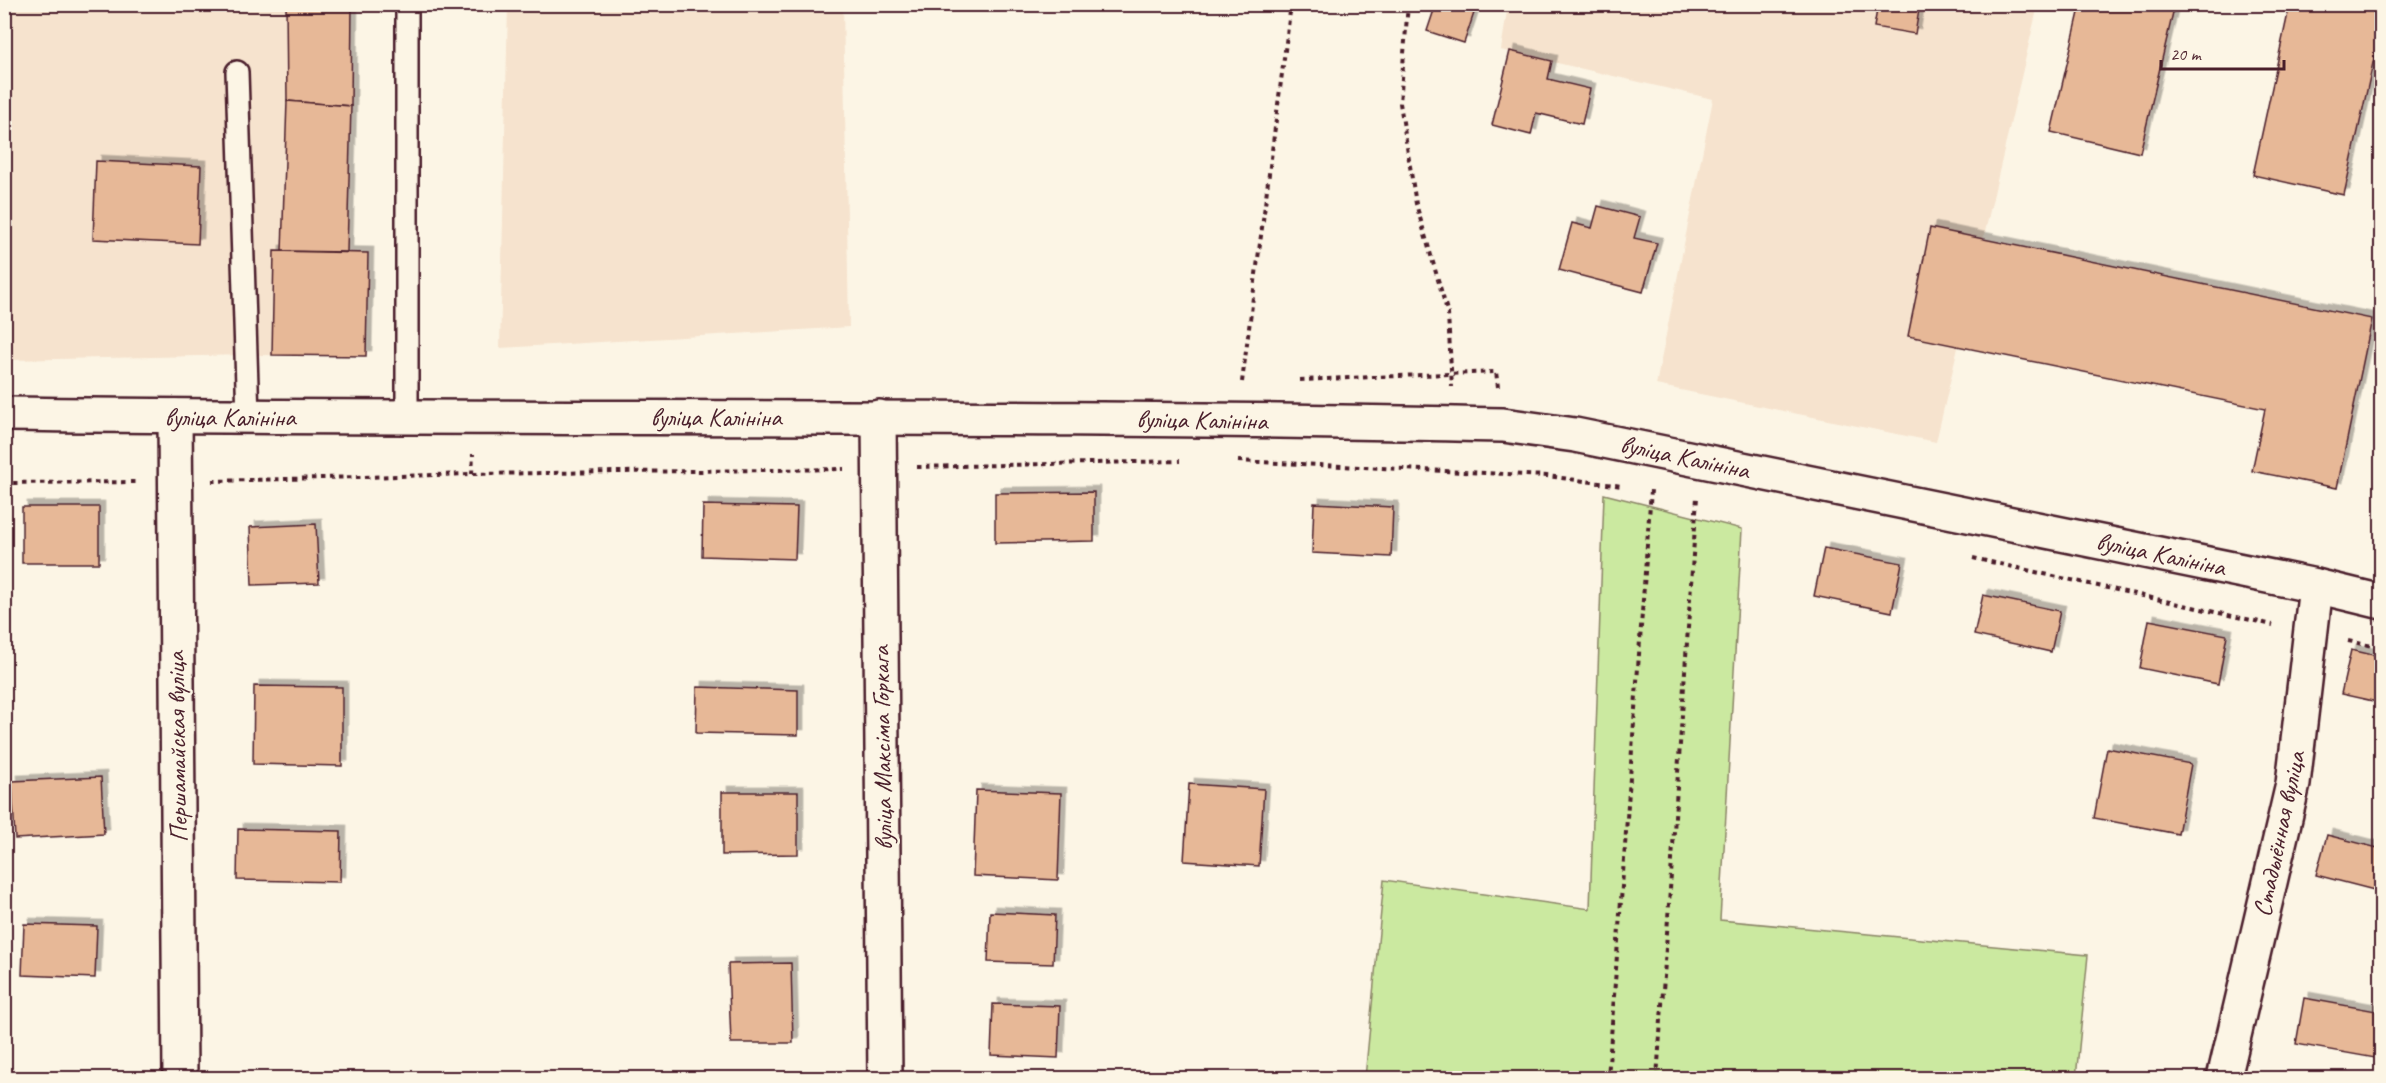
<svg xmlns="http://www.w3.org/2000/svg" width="2386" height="1083" viewBox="0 0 2386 1083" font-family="Caveat,sans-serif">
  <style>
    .built { fill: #f6e3ce }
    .green { fill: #cbe9a0; stroke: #8a8466; stroke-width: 1.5 }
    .building { fill: #e7b897; stroke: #4a1f2b; stroke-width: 1.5; filter: url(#shadow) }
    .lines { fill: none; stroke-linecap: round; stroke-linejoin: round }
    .service-casing { stroke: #4a1f2b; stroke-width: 26 }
    .minor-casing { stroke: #4a1f2b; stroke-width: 38 }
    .secondary-casing { stroke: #4a1f2b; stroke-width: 38 }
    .path { stroke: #4a1f2b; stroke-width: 4; stroke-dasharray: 4.5 4.5; stroke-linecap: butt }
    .service { stroke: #fcf5e5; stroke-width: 21 }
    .minor { stroke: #fcf5e5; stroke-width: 33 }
    .secondary { stroke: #fcf5e5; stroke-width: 33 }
    .labels { text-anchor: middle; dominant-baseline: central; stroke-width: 5; stroke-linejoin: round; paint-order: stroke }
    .street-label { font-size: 26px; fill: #4a1f2b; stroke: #fcf5e5 }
  </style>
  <defs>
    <filter id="shadow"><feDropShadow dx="5.5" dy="-5.5" stdDeviation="0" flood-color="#0004"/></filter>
  </defs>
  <rect width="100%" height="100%" fill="#fcf5e5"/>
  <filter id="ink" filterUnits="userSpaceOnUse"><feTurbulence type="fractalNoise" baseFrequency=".0167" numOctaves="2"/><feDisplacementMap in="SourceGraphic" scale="12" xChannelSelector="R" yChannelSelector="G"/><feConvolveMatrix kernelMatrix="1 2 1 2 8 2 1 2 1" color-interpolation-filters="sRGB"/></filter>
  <g filter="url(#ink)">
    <g class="built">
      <path d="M 4,5 L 352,5 L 347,252 L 368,253 L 366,356 L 247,355 L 10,360 L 10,99 L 5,97 Z"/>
      <path d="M 508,5 L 843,5 L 849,327 L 500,348 Z"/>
      <path d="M 1508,5 L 2038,5 L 1936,442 L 1656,385 L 1713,99 L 1501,50 Z"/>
    </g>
    <path class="green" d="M 1604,494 L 1742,529 L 1720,920 L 2088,955 L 2076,1078 L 1365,1078 L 1384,880 L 1590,909 Z"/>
    <g class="building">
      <path d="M 286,4 L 352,4 L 351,106 L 287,101 Z"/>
      <path d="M 1436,4 L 1477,4 L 1464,43 L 1427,31 Z"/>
      <path d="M 1878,4 L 1920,4 L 1915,34 L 1874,27 Z"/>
      <path d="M 2081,4 L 2175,4 L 2140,153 L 2051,132 Z"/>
      <path d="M 2290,4 L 2382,4 L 2382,22 L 2344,195 L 2253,175 Z"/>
      <path d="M 1510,51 L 1552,61 L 1548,79 L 1590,89 L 1582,124 L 1536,113 L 1531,135 L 1492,125 Z"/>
      <path d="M 287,101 L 351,106 L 347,252 L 282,251 Z"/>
      <path d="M 96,161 L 201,166 L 198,244 L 93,239 Z"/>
      <path d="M 1598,206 L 1640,217 L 1634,238 L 1657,243 L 1643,292 L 1559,270 L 1572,223 L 1592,228 Z"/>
      <path d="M 1930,228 L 2372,319 L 2337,488 L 2252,471 L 2265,409 L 1908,336 Z"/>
      <path d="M 274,251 L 368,253 L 366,356 L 272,355 Z"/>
      <path d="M 1094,492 L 1094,541 L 995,543 L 995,493 Z"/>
      <path d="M 1314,503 L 1393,507 L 1391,557 L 1312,553 Z"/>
      <path d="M 703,505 L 797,507 L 795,559 L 702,556 Z"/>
      <rect x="22" y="507" width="77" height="56"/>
      <path d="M 316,524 L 319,583 L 252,585 L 250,527 Z"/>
      <path d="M 1824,548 L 1902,563 L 1892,612 L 1814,596 Z"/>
      <path d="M 1983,595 L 2060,611 L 2051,652 L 1974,635 Z"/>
      <path d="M 2149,620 L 2227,635 L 2218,684 L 2140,668 Z"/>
      <path d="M 2351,650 L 2382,657 L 2382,703 L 2341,694 Z"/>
      <path d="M 254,686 L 342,687 L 342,766 L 253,764 Z"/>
      <path d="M 697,687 L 798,690 L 798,735 L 696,733 Z"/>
      <path d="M 2107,748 L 2191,764 L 2178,834 L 2094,818 Z"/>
      <path d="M 101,777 L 104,834 L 15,839 L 12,781 Z"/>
      <path d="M 1189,784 L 1264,789 L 1259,866 L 1184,861 Z"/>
      <path d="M 976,790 L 1061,793 L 1058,880 L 973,876 Z"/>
      <path d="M 722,792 L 798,792 L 798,854 L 722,855 Z"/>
      <path d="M 238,829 L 341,831 L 340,882 L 237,880 Z"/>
      <path d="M 2327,835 L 2382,849 L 2382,892 L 2316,875 Z"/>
      <path d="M 990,912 L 1055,915 L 1053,964 L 988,962 Z"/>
      <path d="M 24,924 L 97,926 L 95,978 L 22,975 Z"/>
      <path d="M 791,963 L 793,1043 L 731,1043 L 728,964 Z"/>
      <path d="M 2304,998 L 2382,1012 L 2375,1058 L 2296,1044 Z"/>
      <path d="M 993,1004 L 1060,1006 L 1058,1058 L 991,1055 Z"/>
    </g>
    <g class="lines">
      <g class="service-casing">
        <g id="service">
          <path d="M 237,72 L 248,417"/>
          <path d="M 407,418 L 407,4"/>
        </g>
      </g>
      <g class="minor-casing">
        <g id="minor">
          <path d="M 175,416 L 180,1078"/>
          <path d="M 879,417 L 885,1078"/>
          <path d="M 2224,1078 L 2293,784 L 2316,586"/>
        </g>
      </g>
      <g class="secondary-casing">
        <path id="secondary" d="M 4,414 C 504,421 1003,413 1503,425 L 1575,435 L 2316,586 L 2382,602"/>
      </g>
      <g class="path">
        <path d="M 1408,4 L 1400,103 L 1416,204 L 1448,314 L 1452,387"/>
        <path d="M 1300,380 L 1496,372 L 1498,387"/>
        <path d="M 1242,382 L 1291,4"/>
        <path d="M 1238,461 L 1547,476 L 1622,486"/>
        <path d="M 917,467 L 1180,461"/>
        <path d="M 472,474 L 473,454"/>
        <path d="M 212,481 L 472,474 L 844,469"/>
        <path d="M 4,483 L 139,482"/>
        <path d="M 1973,558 L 2273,625"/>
        <path d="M 2348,641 L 2382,648"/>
        <path d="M 1608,1078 L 1651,490"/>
        <path d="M 1657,1078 L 1697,497"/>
      </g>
      <use href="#service" class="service"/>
      <use href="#minor" class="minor"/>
      <use href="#secondary" class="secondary"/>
    </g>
  </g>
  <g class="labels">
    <g class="street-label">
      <text x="230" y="417">вуліца Калініна</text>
      <text x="716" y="417">вуліца Калініна</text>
      <text transform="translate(1202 420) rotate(1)">вуліца Калініна</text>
      <text transform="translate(1685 457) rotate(12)">вуліца Калініна</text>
      <text transform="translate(2161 554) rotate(12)">вуліца Калініна</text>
      <text transform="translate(177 747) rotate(-91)">Першамайская вуліца</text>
      <text transform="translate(882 748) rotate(-91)">вуліца Максіма Горкага</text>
      <text transform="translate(2279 834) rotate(-78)">Стадыённая вуліца</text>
    </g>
  </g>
  <rect width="2386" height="1083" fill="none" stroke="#fcf5e5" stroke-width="24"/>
  <rect x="12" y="12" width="2362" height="1059" fill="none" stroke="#4a1f2b" stroke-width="2" filter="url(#ink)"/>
  <path d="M2161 60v9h123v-9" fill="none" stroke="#4a1f2b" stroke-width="3"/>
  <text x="2170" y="60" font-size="18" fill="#4a1f2b" stroke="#fcf5e5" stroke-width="4.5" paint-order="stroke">20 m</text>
</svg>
